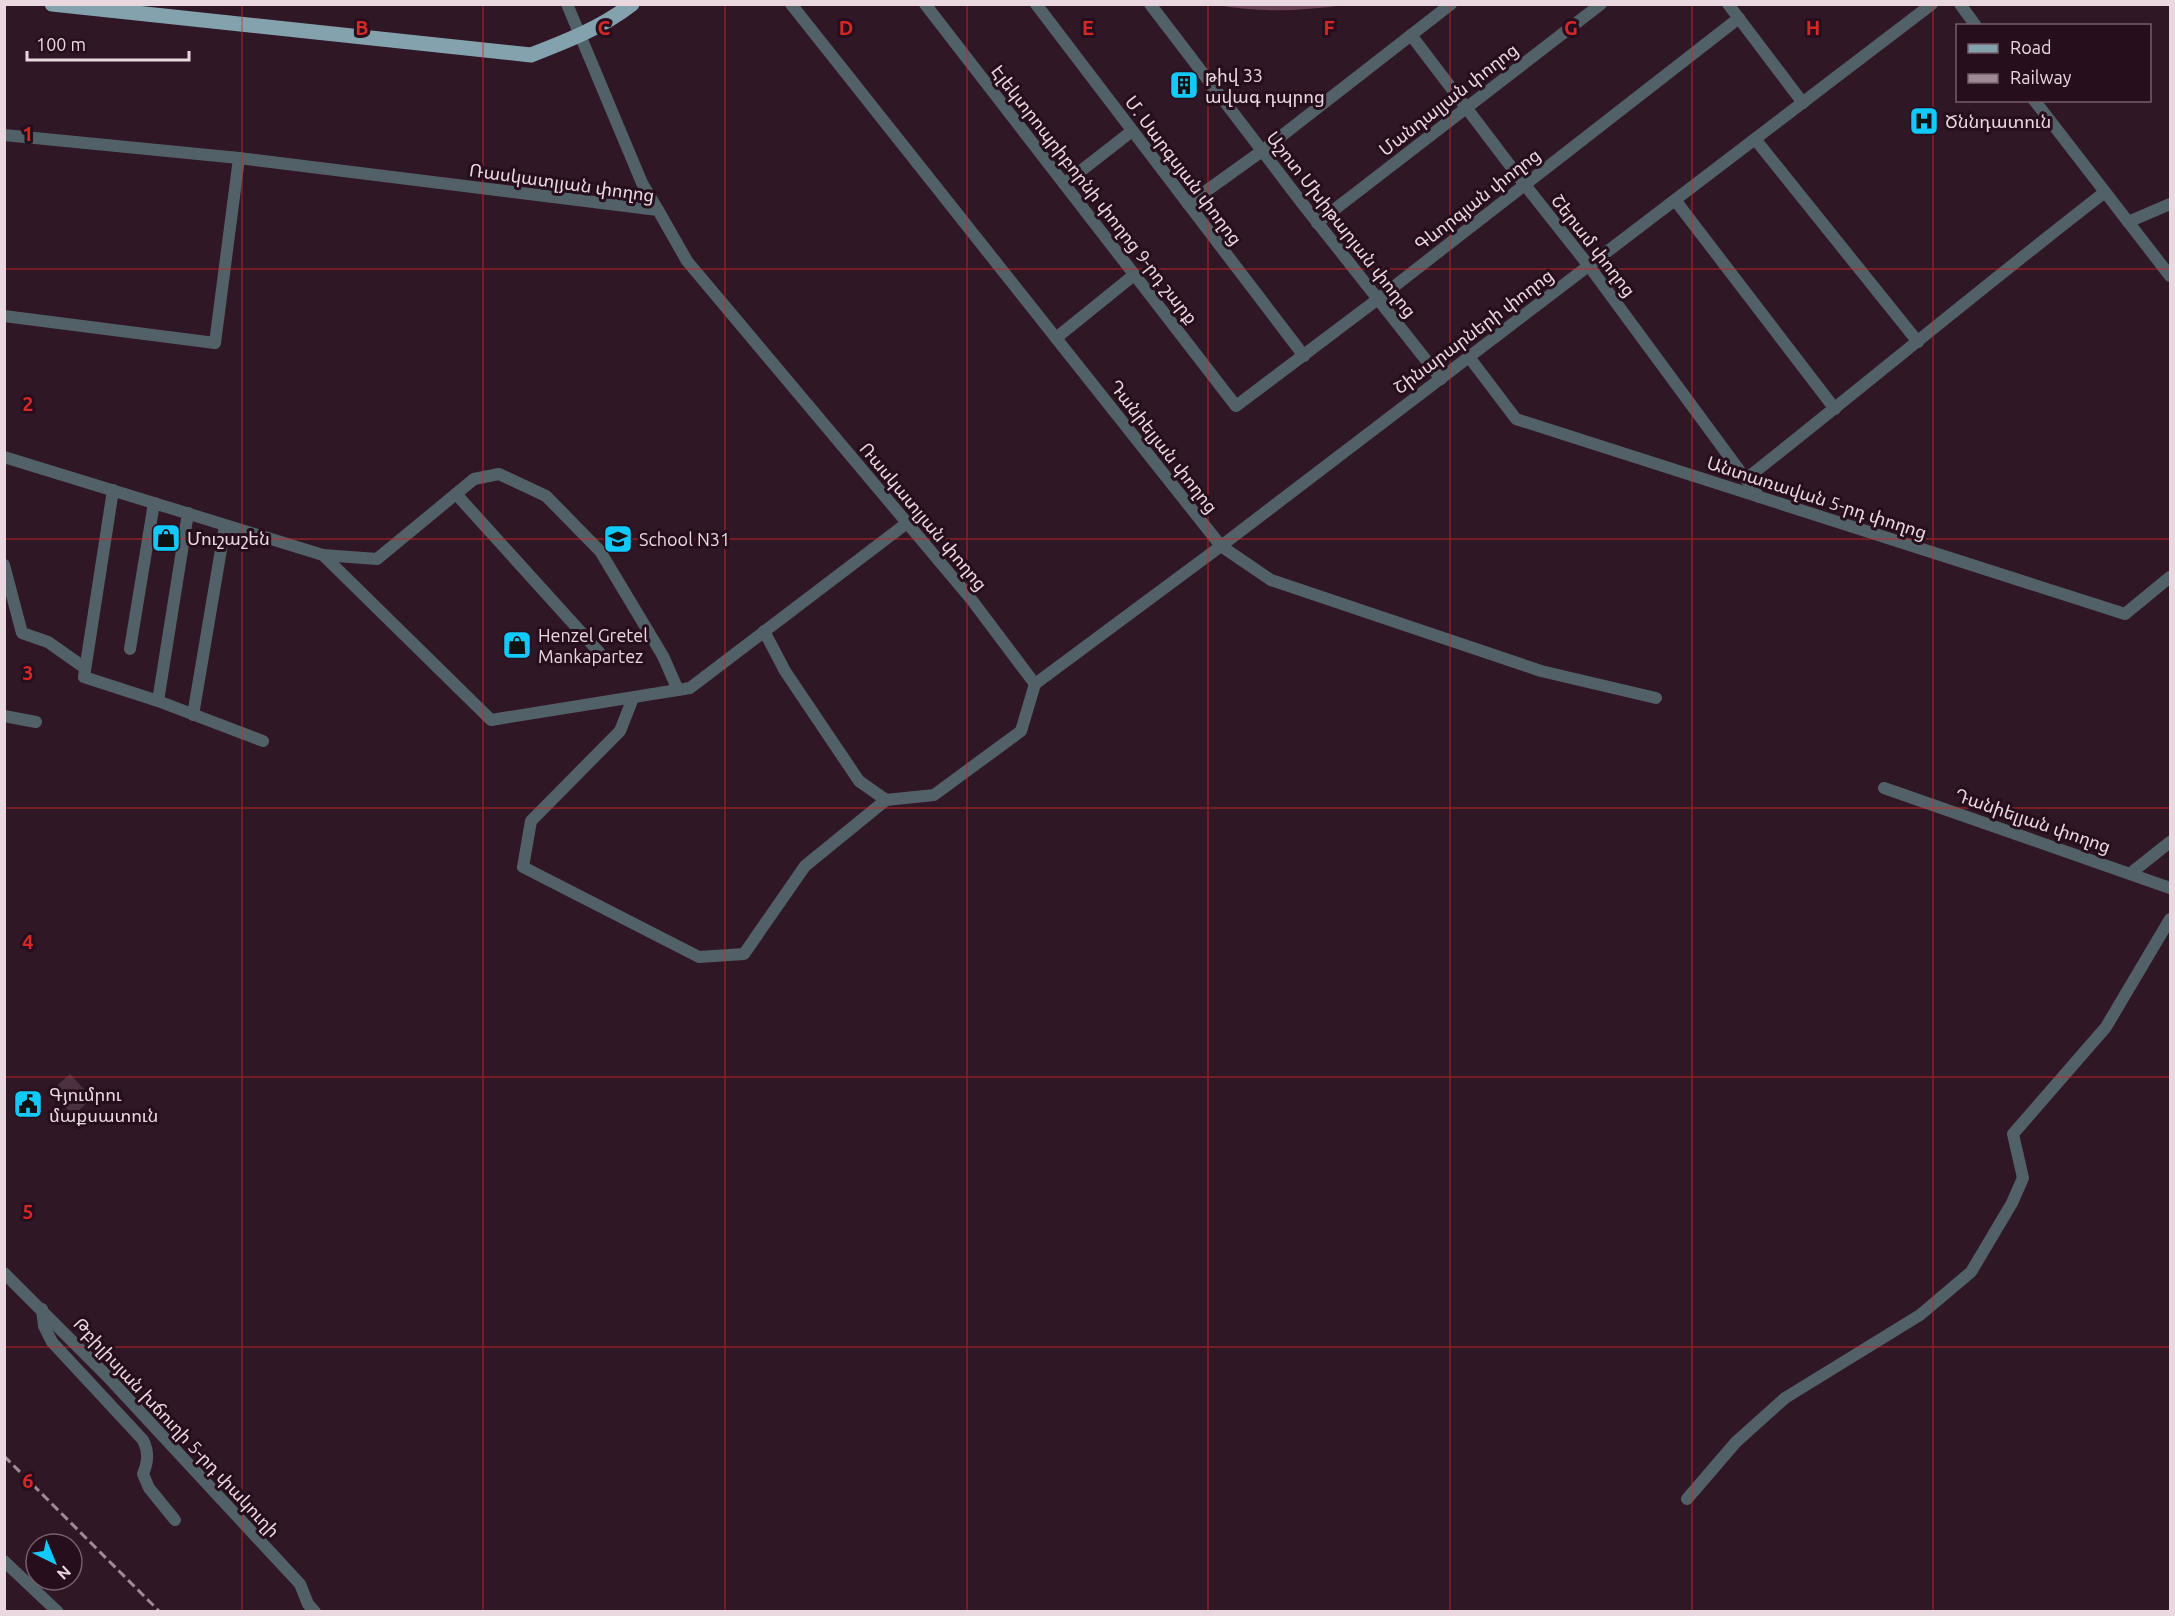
<svg xmlns="http://www.w3.org/2000/svg" width="2175" height="1616" viewBox="0 0 2175 1616" font-family="Ubuntu,'Noto Sans Armenian',sans-serif">
  <style>
    .green { fill: #4c3240 }
    .forest { fill: #683e55 }
    .lines { fill: none; stroke-linecap: round; stroke-linejoin: round }
    .minor { stroke: #526167; stroke-width: 12 }
    .major { stroke: #83a2ae; stroke-width: 15 }
    .rail { stroke: #9f8a95; stroke-width: 3; stroke-dasharray: 9 4.5; stroke-linecap: butt }
    .grid { fill: none; stroke: #d62828; stroke-width: 1.5; stroke-opacity: 0.55 }
    .labels { text-anchor: middle; dominant-baseline: central; stroke-width: 6; stroke-linejoin: round; paint-order: stroke }
    .poi-label { font-size: 18px; fill: #ead8e1; stroke: #260e1c; text-anchor: start }
    .street-label { font-size: 18px; fill: #ead8e1; stroke: #260e1c }
    .grid-label { font-size: 20px; text-anchor: middle; font-weight: bold; fill: #d62828; stroke: #260e1c; stroke-width: 6; stroke-linejoin: round; paint-order: stroke }
  </style>
  <rect width="100%" height="100%" fill="#301725"/>
  <path class="green" d="M 70,1074 L 92,1098 L 73,1116 L 51,1091 Z"/>
  <path class="forest" d="M 1218,5 L 1344,5 C 1301,11 1260,13 1218,5 Z"/>
  <g class="lines">
    <g class="minor">
      <path d="M 567,4 L 642,183 L 658,210"/>
      <path d="M 791,4 L 1221,546 L 1271,580 L 1541,671 L 1656,698"/>
      <path d="M 925,4 L 1236,406 L 1378,299 L 1739,18"/>
      <path d="M 1036,4 L 1304,356"/>
      <path d="M 1150,4 L 1302,203 L 1441,379"/>
      <path d="M 1728,4 L 1803,103"/>
      <path d="M 1960,4 L 1976,26"/>
      <path d="M 1411,35 L 1525,185 L 1589,266 L 1759,497"/>
      <path d="M 2034,100 L 2170,276"/>
      <path d="M 4,135 L 239,158 L 658,210 L 687,261 L 971,599 L 1035,684"/>
      <path d="M 1755,139 L 1918,342"/>
      <path d="M 1064,184 L 1132,131"/>
      <path d="M 1675,200 L 1835,409"/>
      <path d="M 1188,204 L 1262,151 L 1451,4"/>
      <path d="M 2128,222 L 2170,204"/>
      <path d="M 1317,223 L 1601,4"/>
      <path d="M 4,316 L 215,343 L 239,158"/>
      <path d="M 1056,338 L 1134,275"/>
      <path d="M 1469,357 L 1516,419 L 2125,614 L 2170,577"/>
      <path d="M 4,457 L 323,555 L 491,720 L 690,688 L 907,523"/>
      <path d="M 1746,479 C 1866,384 1984,286 2105,192"/>
      <path d="M 113,490 L 84,677 L 158,701 L 263,741"/>
      <path d="M 456,494 L 599,652"/>
      <path d="M 323,555 L 377,559 L 474,479 L 499,474 L 546,496 L 600,551 L 663,656 L 678,690"/>
      <path d="M 4,565 L 22,633 L 48,642 L 85,668"/>
      <path d="M 764,631 L 785,671 L 859,781 L 886,800 L 934,795 L 1021,731 L 1035,684"/>
      <path d="M 130,649 L 154,503"/>
      <path d="M 1035,684 L 1221,546 L 1932,4"/>
      <path d="M 633,698 L 620,731 L 531,821 L 523,867 L 699,957 L 744,954 L 805,866 L 886,800"/>
      <path d="M 158,701 L 188,513"/>
      <path d="M 193,715 L 225,526"/>
      <path d="M 4,716 L 36,722"/>
      <path d="M 1884,788 L 2170,888"/>
      <path d="M 2131,873 L 2170,842"/>
      <path d="M 4,1273 L 107,1376 L 300,1584 L 308,1604 L 315,1612"/>
      <path d="M 42,1309 L 44,1326 L 52,1342 L 143,1440 C 149,1452 148,1462 143,1474 L 149,1488 L 175,1520"/>
      <path d="M 1687,1499 L 1736,1442 L 1785,1398 L 1920,1315 L 1971,1272 L 2012,1203 L 2023,1178 L 2013,1134 L 2106,1027 L 2170,919"/>
      <path d="M 4,1561 L 58,1612"/>
    </g>
    <path class="major" d="M 52,4 L 531,55 C 567,41 601,28 632,4"/>
    <path class="rail" d="M 4,1456 L 160,1612"/>
  </g>
  <path class="grid" d="M 242,4 L 242,1612M 483,4 L 483,1612M 725,4 L 725,1612M 967,4 L 967,1612M 1208,4 L 1208,1612M 1450,4 L 1450,1612M 1692,4 L 1692,1612M 1933,4 L 1933,1612M 4,269 L 2170,269M 4,539 L 2170,539M 4,808 L 2170,808M 4,1077 L 2170,1077M 4,1347 L 2170,1347"/>
  <defs>
    <g id="building-square" transform="scale(1.5)"><rect x="-9" y="-9" width="18" height="18" rx="4" fill="#11cafa" stroke="#260e1c"/><path d="M-4-6H4V6H1V3H-1V6H-4ZM-2.5-4.3h1.7v1.8h-1.7ZM.8-4.3h1.7v1.8H.8ZM-2.5-1h1.7V.8h-1.7ZM.8-1h1.7V.8H.8Z" fill="#111"/></g>
    <g id="hospital-square" transform="scale(1.5)"><rect x="-9" y="-9" width="18" height="18" rx="4" fill="#11cafa" stroke="#260e1c"/><path d="M-5-5h3v3.5h4V-5h3V5h-3V1.5h-4V5h-3Z" fill="#111"/></g>
    <g id="shop-square" transform="scale(1.5)"><rect x="-9" y="-9" width="18" height="18" rx="4" fill="#11cafa" stroke="#260e1c"/><path d="M-5-2.5h2.3a2.7 3.5 0 0 1 5.4 0H5L5.5 6h-11ZM-1.5-2.5h3a1.5 2.3 0 0 0-3 0Z" fill="#111"/></g>
    <g id="school-square" transform="scale(1.5)"><rect x="-9" y="-9" width="18" height="18" rx="4" fill="#11cafa" stroke="#260e1c"/><path d="M0-5L7-2L0 1L-7-2ZM-4 1L0 2.5L4 1V4Q0 6-4 4Z" fill="#111"/></g>
    <g id="civic-square" transform="scale(1.5)"><rect x="-9" y="-9" width="18" height="18" rx="4" fill="#11cafa" stroke="#260e1c"/><path d="M-.6-6.5H3V-4.5H.6V-3L4-1V1h2V6H-6V1h2V-1L-.6-3ZM-1.2 2.5V6h2.4V2.5Z" fill="#111"/></g>
  </defs>
  <g fill-rule="evenodd">
    <use href="#building-square" x="1184" y="85"/>
    <use href="#hospital-square" x="1924" y="121"/>
    <use href="#shop-square" x="166" y="538"/>
    <use href="#school-square" x="618" y="539"/>
    <use href="#shop-square" x="517" y="645"/>
    <use href="#civic-square" x="28" y="1104"/>
  </g>
  <g class="labels">
    <g class="poi-label">
      <text x="1205" y="75">թիվ 33<tspan x="1205" dy="21">ավագ դպրոց</tspan></text>
      <text x="1945" y="121">Ծննդատուն</text>
      <text x="187" y="538">Մուշաշեն</text>
      <text x="639" y="539">School N31</text>
      <text x="538" y="635">Henzel Gretel<tspan x="538" dy="21">Mankapartez</tspan></text>
      <text x="49" y="1094">Գյումրու<tspan x="49" dy="21">մաքսատուն</tspan></text>
    </g>
    <g class="street-label">
      <text transform="translate(1448 99) rotate(-38)">Մանդալյան փողոց</text>
      <text transform="translate(1184 170) rotate(53)">Մ. Սարգսյան փողոց</text>
      <text transform="translate(562 182) rotate(8)">Ռասկատլյան փողոց</text>
      <text transform="translate(1095 194) rotate(52)">Էլեկտրոպրիբորնի փողոց 9-րդ շարք</text>
      <text transform="translate(1477 199) rotate(-38)">Գևորգյան փողոց</text>
      <text transform="translate(1342 224) rotate(52)">Աշոտ Մխիթարյան փողոց</text>
      <text transform="translate(1594 245) rotate(52)">Շերամ փողոց</text>
      <text transform="translate(1473 331) rotate(-37)">Շինարարների փողոց</text>
      <text transform="translate(1164 446) rotate(52)">Դանիելյան փողոց</text>
      <text transform="translate(1817 497) rotate(18)">Անտառավան 5-րդ փողոց</text>
      <text transform="translate(924 516) rotate(50)">Ռասկատլյան փողոց</text>
      <text transform="translate(2033 820) rotate(19)">Դանիելյան փողոց</text>
      <text transform="translate(177 1427) rotate(47)">Թբիլիսյան խճուղի 5-րդ փակուղի</text>
    </g>
  </g>
  <g class="grid-label">
    <text x="362" y="35">B</text>
    <text x="604" y="35">C</text>
    <text x="846" y="35">D</text>
    <text x="1088" y="35">E</text>
    <text x="1329" y="35">F</text>
    <text x="1571" y="35">G</text>
    <text x="1813" y="35">H</text>
    <text x="28" y="141">1</text>
    <text x="28" y="411">2</text>
    <text x="28" y="680">3</text>
    <text x="28" y="949">4</text>
    <text x="28" y="1219">5</text>
    <text x="28" y="1488">6</text>
  </g>
  <rect width="2175" height="1616" fill="none" stroke="#ead8e1" stroke-width="12"/>
  <rect x="1956" y="24" width="195" height="78" fill="#260e1c" stroke="#745f6b" stroke-width="1.5"/>
  <rect x="1968" y="44" width="30" height="9" fill="#83a2ae" stroke="#745f6b" stroke-width="1.5"/>
  <text x="2010" y="54" font-size="18" fill="#ead8e1">Road</text>
  <rect x="1968" y="74" width="30" height="9" fill="#9f8a95" stroke="#745f6b" stroke-width="1.5"/>
  <text x="2010" y="84" font-size="18" fill="#ead8e1">Railway</text>
  <g transform="translate(54 1562) rotate(137)"><circle r="28" fill="#260e1c" stroke="#745f6b" stroke-width="1.5"/>
  <path d="M0-4.5L10 22L0 15L-10 22Z" fill="#11cafa"/>
  <text y="-9" font-size="16" font-weight="bold" text-anchor="middle" fill="#ead8e1">N</text>
  </g>
  <path d="M27 51v9h162v-9" fill="none" stroke="#ead8e1" stroke-width="3"/>
  <text x="36" y="51" font-size="18" fill="#ead8e1" stroke="#260e1c" stroke-width="4.5" paint-order="stroke">100 m</text>
</svg>
